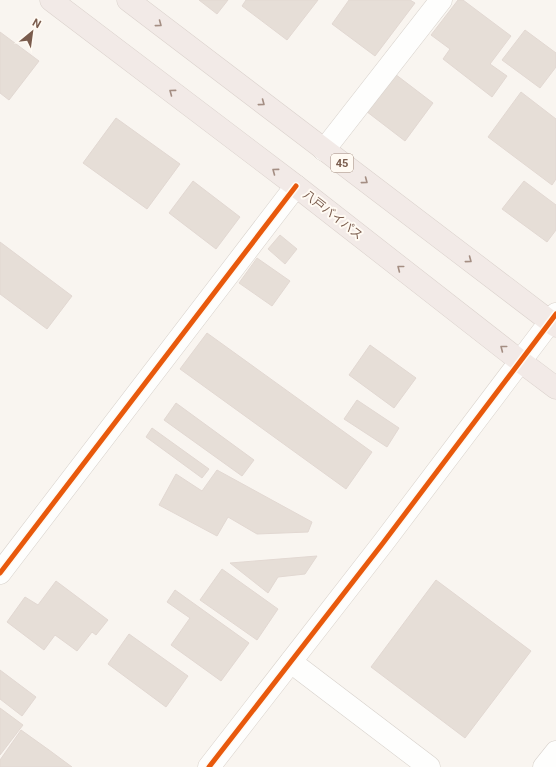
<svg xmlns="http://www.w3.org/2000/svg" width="556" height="767" viewBox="0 0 556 767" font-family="Roboto,'Noto Sans JP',sans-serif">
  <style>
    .building { fill: #e6ded7; stroke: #e2d8d2 }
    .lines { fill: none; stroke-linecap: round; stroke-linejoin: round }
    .street-casing { stroke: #d7d1cb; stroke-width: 23 }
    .secondary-casing { stroke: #d9d2cb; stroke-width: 23 }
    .highway-casing { stroke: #dad1cc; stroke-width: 23 }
    .street { stroke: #fefefd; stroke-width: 22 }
    .secondary { stroke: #fefefd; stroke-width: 22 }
    .highway { stroke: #f2eae7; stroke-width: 22 }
    .cycleway-casing { stroke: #fffaf3; stroke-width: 8 }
    .cycleway { stroke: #e8590c; stroke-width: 5 }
    .oneway { stroke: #a48e83 }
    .labels { text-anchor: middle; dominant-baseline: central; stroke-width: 4; stroke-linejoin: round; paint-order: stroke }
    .shield { fill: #fffaf3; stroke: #a28b7f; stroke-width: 1 }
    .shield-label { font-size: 11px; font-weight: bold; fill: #7a5c4d }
    .street-label { font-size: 12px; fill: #7a5c4d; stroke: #fffaf3 }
  </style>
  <rect width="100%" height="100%" fill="#f9f5f0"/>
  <g class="building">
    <path d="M 199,0 L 228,0 L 217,14 Z"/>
    <path d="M 246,0 L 318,0 L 287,40 L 242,6 Z"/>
    <path d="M 349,0 L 410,0 L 415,3 L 375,56 L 332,24 Z"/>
    <path d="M 458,0 L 463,0 L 511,36 L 490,64 L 507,76 L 492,97 L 443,59 L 450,49 L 431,35 Z"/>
    <path d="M 525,30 L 556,53 L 556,67 L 540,88 L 502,60 Z"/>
    <path d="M 0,32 L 39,61 L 9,100 L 0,93 Z"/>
    <path d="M 391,71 L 433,103 L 405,141 L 362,108 Z"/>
    <path d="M 521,92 L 556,119 L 556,179 L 552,185 L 488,137 Z"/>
    <path d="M 116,118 L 180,164 L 147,209 L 83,163 Z"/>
    <path d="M 193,181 L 240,217 L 216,249 L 169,213 Z"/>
    <path d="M 524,181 L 556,205 L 556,230 L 547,242 L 502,209 Z"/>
    <path d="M 280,235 L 297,249 L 285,264 L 268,249 Z"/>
    <path d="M 0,242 L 72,296 L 47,329 L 0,294 Z"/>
    <path d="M 257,258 L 290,281 L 272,306 L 239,283 Z"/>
    <path d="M 207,333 L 372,452 L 346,489 L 180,369 Z"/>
    <path d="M 370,345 L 416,378 L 394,408 L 349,375 Z"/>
    <path d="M 357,400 L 399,428 L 387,447 L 344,419 Z"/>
    <path d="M 176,403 L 254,460 L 242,476 L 164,420 Z"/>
    <path d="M 152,428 L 209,469 L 202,478 L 146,437 Z"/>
    <path d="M 217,470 L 312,522 L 308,532 L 257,534 L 228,517 L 217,536 L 159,505 L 176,474 L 202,491 Z"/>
    <path d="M 317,556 L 305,574 L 278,577 L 268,593 L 230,563 Z"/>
    <path d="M 222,569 L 278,609 L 257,640 L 200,600 Z"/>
    <path d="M 436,580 L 531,651 L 465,738 L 371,667 Z"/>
    <path d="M 56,581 L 108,620 L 96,635 L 92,632 L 77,651 L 55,635 L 44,650 L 7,622 L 25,597 L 38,605 Z"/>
    <path d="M 175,590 L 249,643 L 221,681 L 171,645 L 190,618 L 167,602 Z"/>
    <path d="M 129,634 L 188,676 L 166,707 L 108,664 Z"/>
    <path d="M 0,670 L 36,697 L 22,716 L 0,699 Z"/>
    <path d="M 0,708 L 23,725 L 0,755 Z"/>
    <path d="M 21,730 L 49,750 L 72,767 L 0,767 L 0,760 Z"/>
  </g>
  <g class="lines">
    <g class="street-casing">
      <g id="street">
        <path d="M 324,150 L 441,0"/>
        <path d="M 0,573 L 296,186"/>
        <path d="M 291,662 L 429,767"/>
        <path d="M 544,767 L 556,752"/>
      </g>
    </g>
    <g class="secondary-casing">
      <path id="secondary" d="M 209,767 L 383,543 L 556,314"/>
    </g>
    <g class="highway-casing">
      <g id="highway">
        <path d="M 51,0 L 296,186 L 520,361 L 556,388"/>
        <path d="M 128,0 L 556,326"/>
      </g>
    </g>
    <use href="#street" class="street"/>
    <use href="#secondary" class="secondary"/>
    <use href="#highway" class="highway"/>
    <g class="cycleway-casing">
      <g id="cycleway">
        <path d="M 0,573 L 296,186"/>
        <path d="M 209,767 L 383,543 L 556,314"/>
      </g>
    </g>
    <use href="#cycleway" class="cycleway"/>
  </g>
  <defs><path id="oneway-chevron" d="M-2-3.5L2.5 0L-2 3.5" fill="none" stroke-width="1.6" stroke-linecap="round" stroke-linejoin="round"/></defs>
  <g class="oneway">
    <use href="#oneway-chevron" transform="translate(159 24) rotate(37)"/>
    <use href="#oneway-chevron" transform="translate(172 92) rotate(-143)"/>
    <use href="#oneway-chevron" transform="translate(262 103) rotate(37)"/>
    <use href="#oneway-chevron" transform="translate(275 171) rotate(-143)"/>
    <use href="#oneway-chevron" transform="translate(365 181) rotate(37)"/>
    <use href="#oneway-chevron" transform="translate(469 260) rotate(37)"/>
    <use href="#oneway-chevron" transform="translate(400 268) rotate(-142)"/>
    <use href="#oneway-chevron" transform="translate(503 348) rotate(-142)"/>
  </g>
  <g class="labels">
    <rect class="shield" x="331" y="154" width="22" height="18" rx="3"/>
    <g class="shield-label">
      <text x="342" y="163">45</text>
    </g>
    <g class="street-label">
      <text transform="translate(333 215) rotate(38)">八戸バイパス</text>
    </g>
  </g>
  <g transform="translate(32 32) rotate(29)" stroke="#fffaf3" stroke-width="3" paint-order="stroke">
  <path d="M0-3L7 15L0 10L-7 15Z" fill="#7a5c4d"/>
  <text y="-6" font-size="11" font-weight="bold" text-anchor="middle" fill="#7a5c4d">N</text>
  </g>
</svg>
